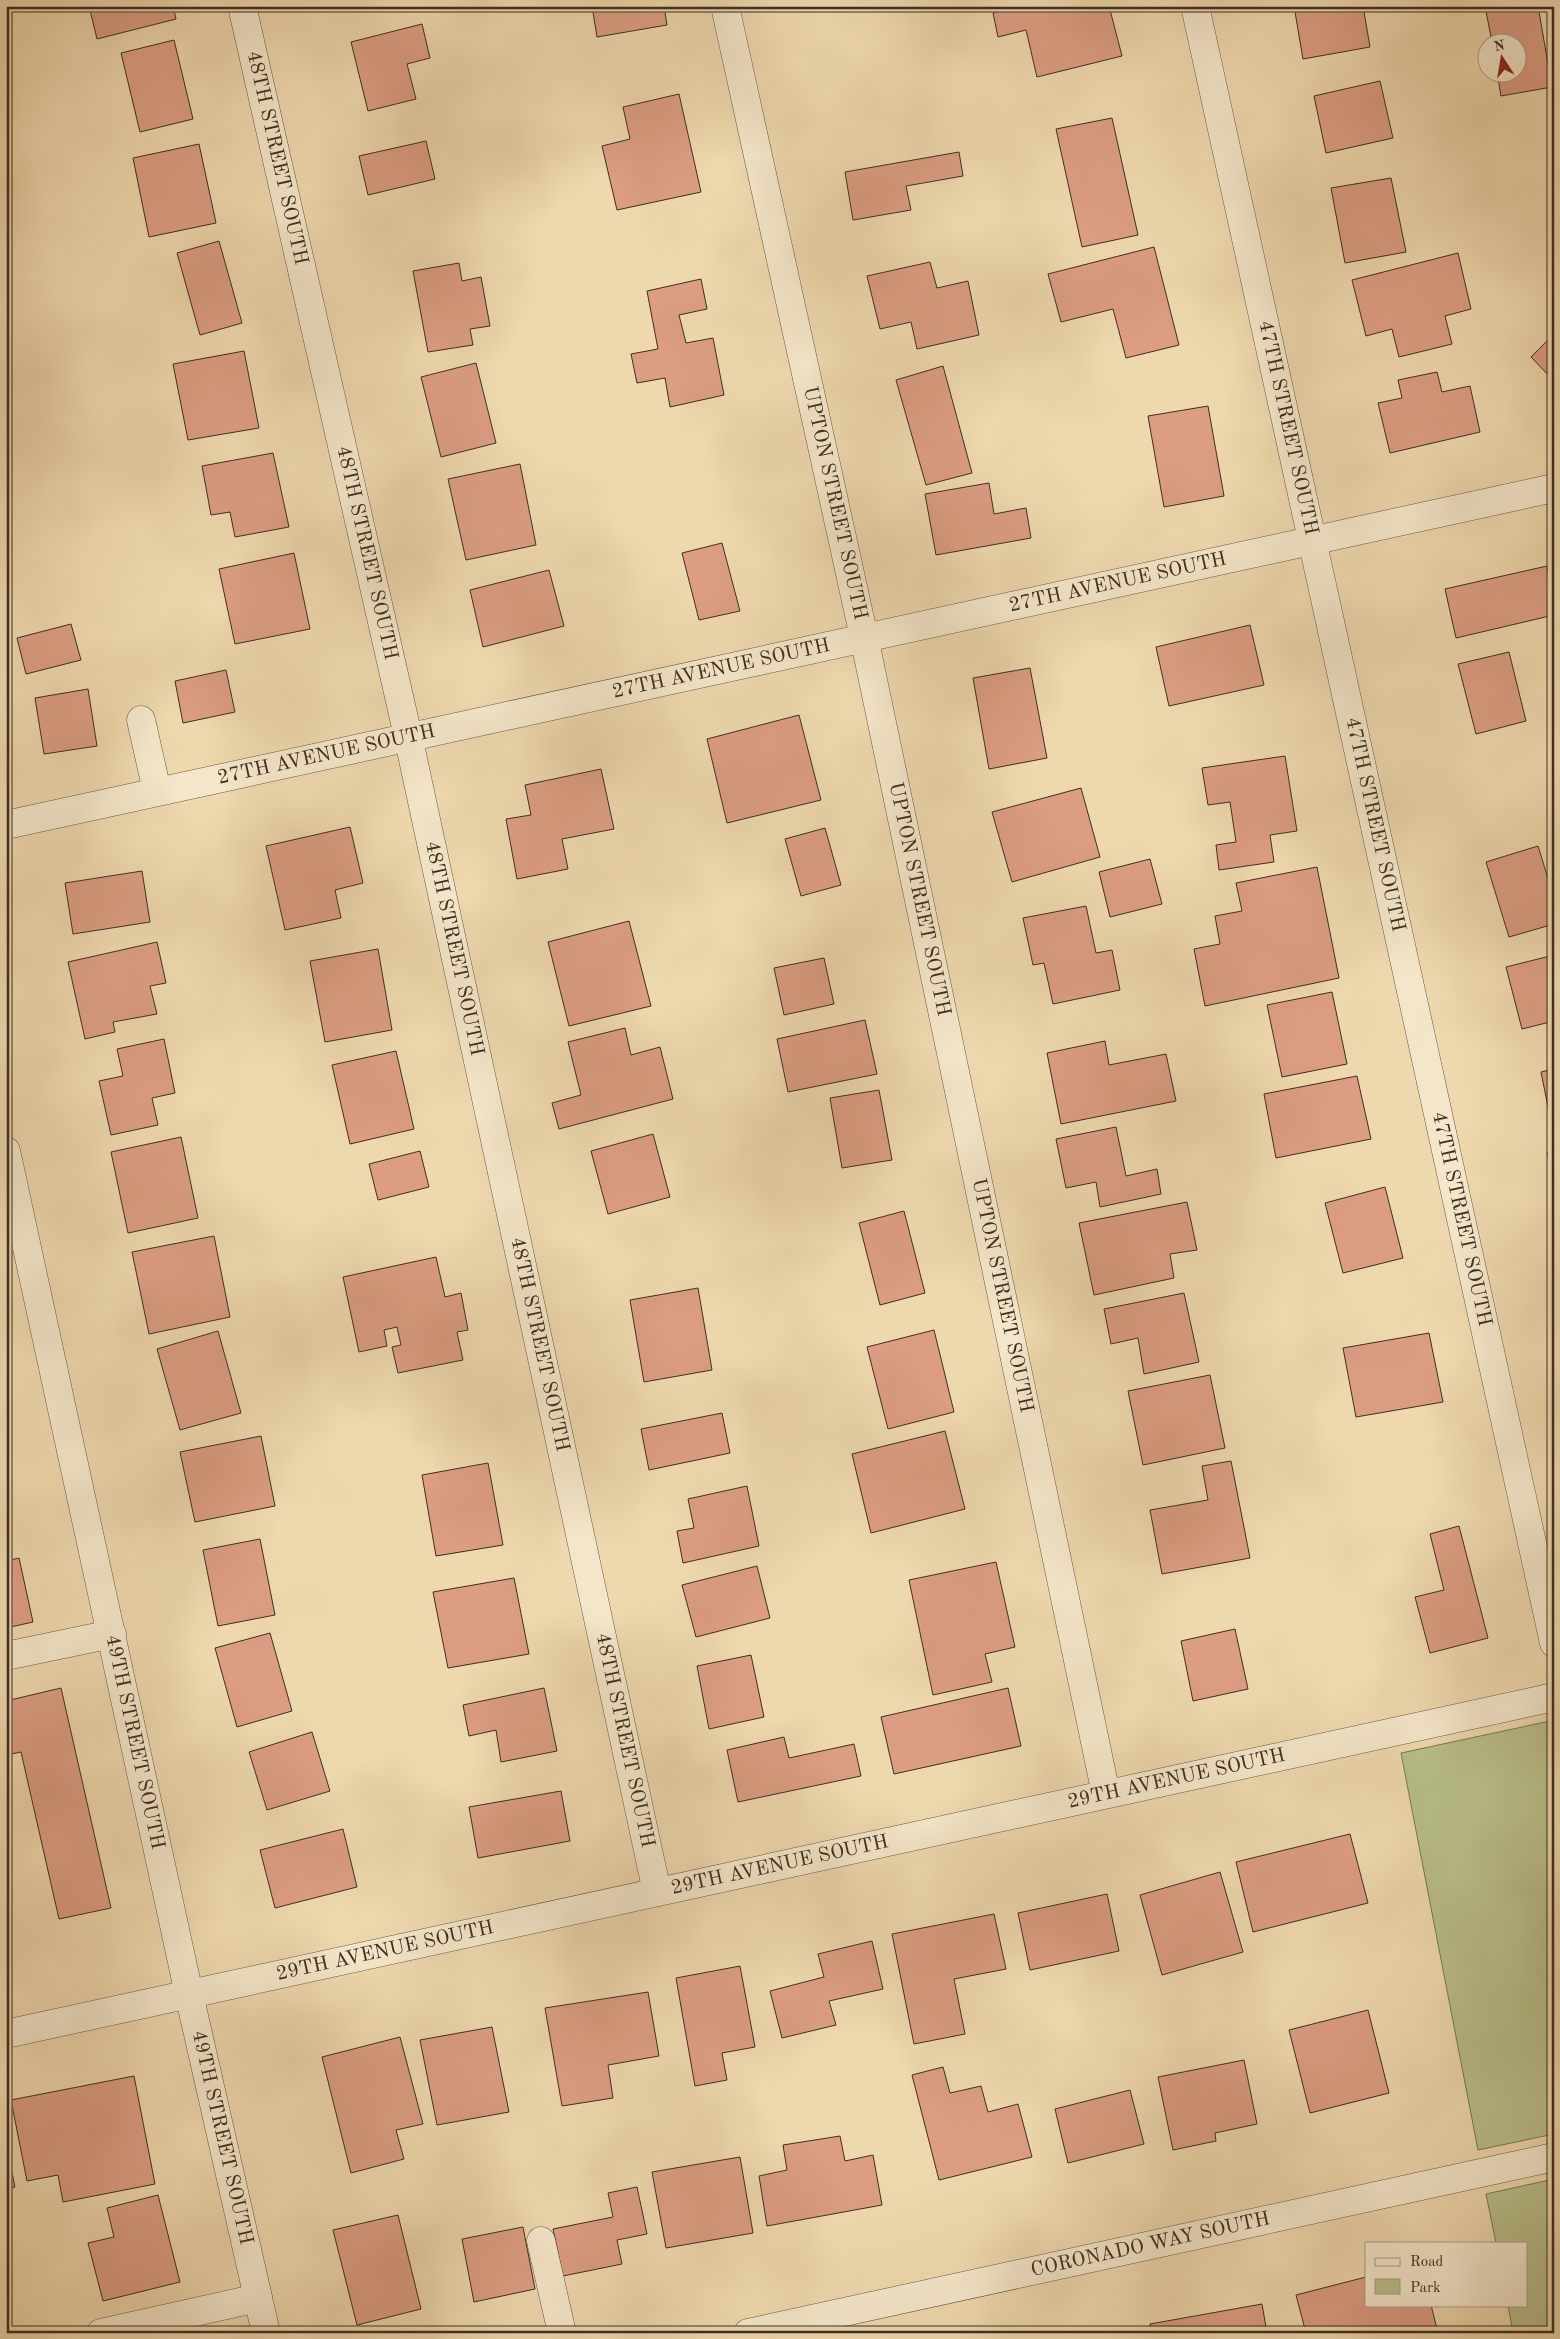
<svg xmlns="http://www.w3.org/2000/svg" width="1560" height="2339" viewBox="0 0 1560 2339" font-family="'Old Standard TT',serif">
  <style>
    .green { fill: #b9bf8a; stroke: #7b7657 }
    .building { fill: #dc9d83; stroke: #3d2e24 }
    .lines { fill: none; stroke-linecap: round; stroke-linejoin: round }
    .minor-casing { stroke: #695846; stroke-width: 29 }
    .minor { stroke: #f4e6ca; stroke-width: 28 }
    .labels { text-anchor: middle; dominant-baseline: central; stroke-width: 4; stroke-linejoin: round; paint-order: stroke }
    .street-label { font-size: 20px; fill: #3d2e24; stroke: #f4e6ca }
  </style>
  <rect width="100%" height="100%" fill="#eed8ad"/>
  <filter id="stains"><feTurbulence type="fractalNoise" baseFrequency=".004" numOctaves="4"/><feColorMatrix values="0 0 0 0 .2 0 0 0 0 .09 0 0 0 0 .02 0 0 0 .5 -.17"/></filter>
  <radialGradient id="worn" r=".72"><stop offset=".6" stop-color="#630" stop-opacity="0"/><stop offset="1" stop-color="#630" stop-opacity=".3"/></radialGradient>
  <g class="green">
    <path d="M 1550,1721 L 1554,1736 L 1554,2134 L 1478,2150 L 1401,1753 Z"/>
    <path d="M 1554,2179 L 1554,2333 L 1513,2333 L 1508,2305 L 1526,2305 L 1526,2243 L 1496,2243 L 1486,2194 Z"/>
  </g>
  <g class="building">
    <path d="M 89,6 L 173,6 L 176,19 L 97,39 Z"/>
    <path d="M 592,6 L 664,6 L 667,25 L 597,37 Z"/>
    <path d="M 1021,6 L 1109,6 L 1122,56 L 1037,77 L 1026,30 L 998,37 L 993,13 Z"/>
    <path d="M 1294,6 L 1363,6 L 1370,47 L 1303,59 Z"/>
    <path d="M 1485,6 L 1538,6 L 1552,87 L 1501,96 L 1497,72 L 1518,72 L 1518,42 L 1492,42 Z"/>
    <path d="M 422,24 L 430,58 L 407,64 L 416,99 L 368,111 L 351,42 Z"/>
    <path d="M 174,40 L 193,119 L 140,132 L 121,53 Z"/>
    <path d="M 1380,81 L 1393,138 L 1326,153 L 1314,96 Z"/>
    <path d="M 679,94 L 701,192 L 617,210 L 602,146 L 630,139 L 623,107 Z"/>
    <path d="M 1112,118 L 1138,235 L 1082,247 L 1056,129 Z"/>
    <path d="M 426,141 L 435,179 L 368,195 L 359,156 Z"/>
    <path d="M 199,144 L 216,223 L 149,237 L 133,158 Z"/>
    <path d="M 959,152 L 963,176 L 906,186 L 911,210 L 853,220 L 845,172 Z"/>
    <path d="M 1391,178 L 1406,252 L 1345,263 L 1331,188 Z"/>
    <path d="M 1550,205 L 1554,205 L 1554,221 Z"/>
    <path d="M 219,241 L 242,323 L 200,335 L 177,253 Z"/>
    <path d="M 1154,247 L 1179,345 L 1126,358 L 1113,309 L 1061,322 L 1048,274 Z"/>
    <path d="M 1458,253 L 1471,309 L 1445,316 L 1452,344 L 1399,357 L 1392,329 L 1366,336 L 1352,280 Z"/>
    <path d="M 930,262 L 937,288 L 968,281 L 979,335 L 917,349 L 911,322 L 880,329 L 867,276 Z"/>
    <path d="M 459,263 L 462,281 L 481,277 L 490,326 L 470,329 L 473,345 L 428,352 L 413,271 Z"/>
    <path d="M 701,279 L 707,309 L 679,315 L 686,343 L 713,338 L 724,395 L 670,407 L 665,378 L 637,383 L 631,354 L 658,349 L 647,291 Z"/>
    <path d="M 1554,334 L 1554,381 L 1531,357 Z"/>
    <path d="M 244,351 L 259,428 L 188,440 L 173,364 Z"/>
    <path d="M 476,363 L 496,443 L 441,457 L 421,377 Z"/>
    <path d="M 943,366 L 972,473 L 926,485 L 896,380 Z"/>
    <path d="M 1437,372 L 1442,392 L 1470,386 L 1480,432 L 1390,453 L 1378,403 L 1402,398 L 1398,380 Z"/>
    <path d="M 1208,406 L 1224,496 L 1164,507 L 1148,416 Z"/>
    <path d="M 273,453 L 289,527 L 235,537 L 230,512 L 211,515 L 202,466 Z"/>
    <path d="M 520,464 L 536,545 L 466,560 L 448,479 Z"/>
    <path d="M 989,483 L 994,514 L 1026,508 L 1031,538 L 936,555 L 925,494 Z"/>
    <path d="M 722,543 L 740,611 L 699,620 L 682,553 Z"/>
    <path d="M 294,553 L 310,629 L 235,644 L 219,569 Z"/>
    <path d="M 1547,566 L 1554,598 L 1554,615 L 1456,638 L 1445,589 Z"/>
    <path d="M 549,570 L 564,626 L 483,647 L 470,590 Z"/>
    <path d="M 71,624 L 81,660 L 26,674 L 17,638 Z"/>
    <path d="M 1250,625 L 1264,685 L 1169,706 L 1156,647 Z"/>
    <path d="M 1509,652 L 1526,721 L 1476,734 L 1458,664 Z"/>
    <path d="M 1030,668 L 1047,758 L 989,769 L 973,678 Z"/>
    <path d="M 226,670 L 235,712 L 183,723 L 175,681 Z"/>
    <path d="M 88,689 L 97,746 L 44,754 L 35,698 Z"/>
    <path d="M 799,715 L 821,800 L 727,823 L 707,739 Z"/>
    <path d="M 1285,756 L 1297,831 L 1270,835 L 1274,862 L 1219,870 L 1216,845 L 1236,842 L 1230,802 L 1208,805 L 1202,768 Z"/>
    <path d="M 601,769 L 614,829 L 562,839 L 568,869 L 517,879 L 506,819 L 531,815 L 525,785 Z"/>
    <path d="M 1081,788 L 1100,857 L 1012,882 L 992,812 Z"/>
    <path d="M 350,827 L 363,883 L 335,890 L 341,918 L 285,930 L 266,846 Z"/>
    <path d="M 825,828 L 841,885 L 801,896 L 785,839 Z"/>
    <path d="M 1538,846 L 1554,898 L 1554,924 L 1509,937 L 1486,862 Z"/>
    <path d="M 1150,859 L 1162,904 L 1110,917 L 1099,872 Z"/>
    <path d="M 1317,867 L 1339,978 L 1205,1006 L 1194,949 L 1220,944 L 1215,916 L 1242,911 L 1236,883 Z"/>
    <path d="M 142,871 L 150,922 L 73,934 L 65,883 Z"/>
    <path d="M 1086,906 L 1096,953 L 1112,950 L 1120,990 L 1053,1004 L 1044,963 L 1033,965 L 1023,918 Z"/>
    <path d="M 629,921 L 651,1006 L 569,1026 L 548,942 Z"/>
    <path d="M 157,942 L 166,983 L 150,986 L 157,1014 L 113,1022 L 115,1032 L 85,1039 L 68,962 Z"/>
    <path d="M 378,949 L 392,1030 L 325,1042 L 310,961 Z"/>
    <path d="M 1554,955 L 1554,1021 L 1522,1029 L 1506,967 Z"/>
    <path d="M 824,958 L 834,1004 L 784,1015 L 774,968 Z"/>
    <path d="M 1332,992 L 1347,1064 L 1282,1077 L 1267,1005 Z"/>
    <path d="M 865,1020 L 877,1074 L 788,1092 L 777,1039 Z"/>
    <path d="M 625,1028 L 631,1055 L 660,1047 L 673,1099 L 559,1129 L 552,1103 L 581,1095 L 568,1042 Z"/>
    <path d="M 164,1039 L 175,1093 L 152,1098 L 158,1125 L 111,1135 L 99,1081 L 123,1076 L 117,1049 Z"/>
    <path d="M 1105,1041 L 1109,1065 L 1166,1054 L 1176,1101 L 1061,1124 L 1047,1053 Z"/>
    <path d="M 396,1051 L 414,1129 L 350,1144 L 332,1065 Z"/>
    <path d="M 1554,1069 L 1554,1132 L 1553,1132 L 1541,1072 Z"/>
    <path d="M 1357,1076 L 1371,1139 L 1276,1158 L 1264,1094 Z"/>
    <path d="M 879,1090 L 892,1160 L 842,1168 L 830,1098 Z"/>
    <path d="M 1116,1127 L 1126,1176 L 1157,1169 L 1161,1194 L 1100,1207 L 1096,1182 L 1066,1188 L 1056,1139 Z"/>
    <path d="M 653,1134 L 670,1197 L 608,1214 L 591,1151 Z"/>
    <path d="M 181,1137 L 198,1218 L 128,1233 L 111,1152 Z"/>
    <path d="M 420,1151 L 429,1187 L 378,1200 L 369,1164 Z"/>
    <path d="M 1554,1151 L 1554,1179 L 1547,1153 Z"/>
    <path d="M 1385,1187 L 1403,1258 L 1343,1273 L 1325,1203 Z"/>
    <path d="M 1187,1202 L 1197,1250 L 1170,1254 L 1174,1278 L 1094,1295 L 1079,1223 Z"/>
    <path d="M 904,1211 L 925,1293 L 880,1305 L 859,1223 Z"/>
    <path d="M 214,1236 L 230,1317 L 149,1334 L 132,1252 Z"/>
    <path d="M 436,1257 L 445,1297 L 461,1293 L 468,1330 L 457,1332 L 463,1360 L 398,1373 L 392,1347 L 401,1345 L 397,1327 L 384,1330 L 387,1346 L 359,1352 L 343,1277 Z"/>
    <path d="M 698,1288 L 712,1370 L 644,1382 L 630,1300 Z"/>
    <path d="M 1184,1293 L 1199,1362 L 1144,1374 L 1138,1338 L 1111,1344 L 1104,1309 Z"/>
    <path d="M 934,1330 L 954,1412 L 888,1429 L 867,1347 Z"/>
    <path d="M 218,1331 L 241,1413 L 180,1430 L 157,1349 Z"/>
    <path d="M 1429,1333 L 1443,1402 L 1356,1417 L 1343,1348 Z"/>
    <path d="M 1210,1375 L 1225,1448 L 1143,1465 L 1128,1391 Z"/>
    <path d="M 722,1413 L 730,1453 L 649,1470 L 641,1429 Z"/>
    <path d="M 945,1431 L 965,1509 L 871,1533 L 852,1454 Z"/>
    <path d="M 261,1436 L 275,1506 L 195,1522 L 180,1452 Z"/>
    <path d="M 1231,1461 L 1250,1558 L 1162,1574 L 1150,1510 L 1208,1500 L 1202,1466 Z"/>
    <path d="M 488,1463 L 503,1545 L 436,1556 L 422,1475 Z"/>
    <path d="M 747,1486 L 759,1546 L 683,1563 L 677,1531 L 694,1528 L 688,1499 Z"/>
    <path d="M 1459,1526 L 1488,1638 L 1430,1653 L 1415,1597 L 1444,1590 L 1430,1534 Z"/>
    <path d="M 260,1539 L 275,1615 L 218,1626 L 203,1550 Z"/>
    <path d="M 19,1558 L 33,1622 L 6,1628 L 6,1561 Z"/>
    <path d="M 996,1562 L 1015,1647 L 985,1654 L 992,1682 L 933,1695 L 909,1580 Z"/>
    <path d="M 757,1566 L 770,1618 L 696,1637 L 682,1585 Z"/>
    <path d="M 514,1578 L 529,1654 L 448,1668 L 433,1592 Z"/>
    <path d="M 1235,1629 L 1248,1689 L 1193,1701 L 1181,1641 Z"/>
    <path d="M 270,1633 L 292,1711 L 237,1727 L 215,1648 Z"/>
    <path d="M 751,1655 L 764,1717 L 709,1729 L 697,1666 Z"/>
    <path d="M 61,1688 L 111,1908 L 59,1919 L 21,1752 L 6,1755 L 6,1701 Z"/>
    <path d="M 544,1688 L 557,1751 L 501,1762 L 496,1730 L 469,1736 L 463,1705 Z"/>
    <path d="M 1008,1688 L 1021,1746 L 894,1774 L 881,1717 Z"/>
    <path d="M 312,1732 L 330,1791 L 267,1810 L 249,1752 Z"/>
    <path d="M 784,1737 L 789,1758 L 854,1744 L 861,1776 L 738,1802 L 727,1750 Z"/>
    <path d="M 561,1791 L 570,1841 L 478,1858 L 469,1807 Z"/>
    <path d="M 343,1829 L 357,1887 L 275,1908 L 260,1850 Z"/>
    <path d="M 1350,1834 L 1368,1903 L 1253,1932 L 1236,1862 Z"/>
    <path d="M 1220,1872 L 1243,1952 L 1162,1975 L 1140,1895 Z"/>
    <path d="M 1107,1894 L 1119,1951 L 1030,1970 L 1018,1913 Z"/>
    <path d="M 994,1914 L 1006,1969 L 954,1979 L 965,2034 L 914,2044 L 892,1934 Z"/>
    <path d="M 872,1941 L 883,1989 L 829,2001 L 836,2025 L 782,2038 L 770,1991 L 824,1977 L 818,1954 Z"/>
    <path d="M 740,1966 L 755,2047 L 722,2053 L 727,2080 L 695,2086 L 676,1978 Z"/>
    <path d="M 648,1992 L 659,2056 L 608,2065 L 613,2098 L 562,2106 L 545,2008 Z"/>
    <path d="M 1368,2010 L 1389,2093 L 1310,2113 L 1289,2030 Z"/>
    <path d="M 492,2027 L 509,2112 L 437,2125 L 420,2040 Z"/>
    <path d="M 400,2037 L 423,2124 L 396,2130 L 404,2159 L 351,2173 L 322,2057 Z"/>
    <path d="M 1244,2060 L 1257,2124 L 1215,2133 L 1216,2141 L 1173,2150 L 1158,2077 Z"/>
    <path d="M 943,2067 L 950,2093 L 981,2086 L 988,2112 L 1018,2104 L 1032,2157 L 939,2180 L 912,2075 Z"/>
    <path d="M 134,2076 L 155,2184 L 63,2202 L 58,2175 L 27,2181 L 11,2100 Z"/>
    <path d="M 1130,2090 L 1144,2144 L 1068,2163 L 1055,2109 Z"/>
    <path d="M 840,2136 L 845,2161 L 873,2155 L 882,2205 L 767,2226 L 759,2176 L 787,2170 L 783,2145 Z"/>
    <path d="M 6,2144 L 15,2187 L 6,2189 Z"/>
    <path d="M 740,2157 L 753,2233 L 666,2248 L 652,2172 Z"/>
    <path d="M 637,2187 L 647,2234 L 617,2240 L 622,2264 L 563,2276 L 553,2229 L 613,2217 L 608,2193 Z"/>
    <path d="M 158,2195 L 180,2282 L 103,2301 L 88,2243 L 114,2237 L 107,2208 Z"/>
    <path d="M 398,2215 L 421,2309 L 357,2325 L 333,2230 Z"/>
    <path d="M 523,2227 L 535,2289 L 474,2302 L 462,2239 Z"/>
    <path d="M 1366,2277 L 1366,2305 L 1431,2305 L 1438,2333 L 1306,2333 L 1296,2295 Z"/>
    <path d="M 1262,2304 L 1267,2333 L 1151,2333 L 1150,2324 Z"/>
  </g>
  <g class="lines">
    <g class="minor-casing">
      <g id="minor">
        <path id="s1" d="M 242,6 L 408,736 L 657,1892"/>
        <path id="s2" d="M 725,6 L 864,637 L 1106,1794"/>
        <path id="s3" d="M 1195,6 L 1554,1643"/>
        <path d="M 141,720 L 157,791"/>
        <path id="s4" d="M 6,825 L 1554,488"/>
        <path id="s5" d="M 6,1151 L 189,1994 L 266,2333"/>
        <path d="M 6,1656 L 112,1634"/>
        <path id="s6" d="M 6,2034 L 1554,1697"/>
        <path d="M 541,2241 L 562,2333"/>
        <path d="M 101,2333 L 258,2298"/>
        <path id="s7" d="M 748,2333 L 1554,2157"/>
      </g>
    </g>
    <use href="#minor" class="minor"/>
  </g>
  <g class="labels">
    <g class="street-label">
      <text stroke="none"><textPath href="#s1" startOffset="156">48TH STREET SOUTH</textPath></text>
      <text stroke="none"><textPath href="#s3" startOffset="432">47TH STREET SOUTH</textPath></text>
      <text stroke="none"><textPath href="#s2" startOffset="509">UPTON STREET SOUTH</textPath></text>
      <text stroke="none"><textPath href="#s1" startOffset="561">48TH STREET SOUTH</textPath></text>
      <text stroke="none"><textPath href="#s4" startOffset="1138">27TH AVENUE SOUTH</textPath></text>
      <text stroke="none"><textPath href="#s4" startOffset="732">27TH AVENUE SOUTH</textPath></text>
      <text stroke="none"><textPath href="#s4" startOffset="328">27TH AVENUE SOUTH</textPath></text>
      <text stroke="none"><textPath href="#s3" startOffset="838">47TH STREET SOUTH</textPath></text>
      <text stroke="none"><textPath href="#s2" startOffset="914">UPTON STREET SOUTH</textPath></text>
      <text stroke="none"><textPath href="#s1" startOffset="966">48TH STREET SOUTH</textPath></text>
      <text stroke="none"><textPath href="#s3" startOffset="1242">47TH STREET SOUTH</textPath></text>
      <text stroke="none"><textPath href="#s2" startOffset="1319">UPTON STREET SOUTH</textPath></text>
      <text stroke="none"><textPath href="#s1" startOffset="1371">48TH STREET SOUTH</textPath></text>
      <text stroke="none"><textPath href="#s1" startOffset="1776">48TH STREET SOUTH</textPath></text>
      <text stroke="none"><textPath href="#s5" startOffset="605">49TH STREET SOUTH</textPath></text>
      <text stroke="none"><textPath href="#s6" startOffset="1198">29TH AVENUE SOUTH</textPath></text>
      <text stroke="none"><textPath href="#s6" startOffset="792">29TH AVENUE SOUTH</textPath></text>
      <text stroke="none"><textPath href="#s6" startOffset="388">29TH AVENUE SOUTH</textPath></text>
      <text stroke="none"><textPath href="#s5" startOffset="1010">49TH STREET SOUTH</textPath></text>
      <text stroke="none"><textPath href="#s7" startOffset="412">CORONADO WAY SOUTH</textPath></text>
    </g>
  </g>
  <rect width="1560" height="2339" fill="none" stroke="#eed8ad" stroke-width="25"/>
  <rect x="8" y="8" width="1545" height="2324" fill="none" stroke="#3d2e24" stroke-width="2.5"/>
  <rect x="12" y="12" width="1535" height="2314" fill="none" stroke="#3d2e24"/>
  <rect x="1365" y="2242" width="162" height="65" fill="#f4e6ca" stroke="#ab9c88"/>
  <rect x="1375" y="2258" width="25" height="8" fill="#f4e6ca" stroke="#ab9c88"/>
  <text x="1410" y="2266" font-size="15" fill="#3d2e24">Road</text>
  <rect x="1375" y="2279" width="25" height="15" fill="#b9bf8a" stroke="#ab9c88"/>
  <text x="1410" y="2292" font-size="15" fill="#3d2e24">Park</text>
  <g transform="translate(1502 58) rotate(348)"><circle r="24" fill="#f4e6ca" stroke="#ab9c88"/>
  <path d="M0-4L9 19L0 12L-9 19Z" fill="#8f2418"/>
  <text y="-8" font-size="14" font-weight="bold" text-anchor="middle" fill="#3d2e24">N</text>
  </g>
  <rect width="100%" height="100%" filter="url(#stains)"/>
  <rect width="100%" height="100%" fill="url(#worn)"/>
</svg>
